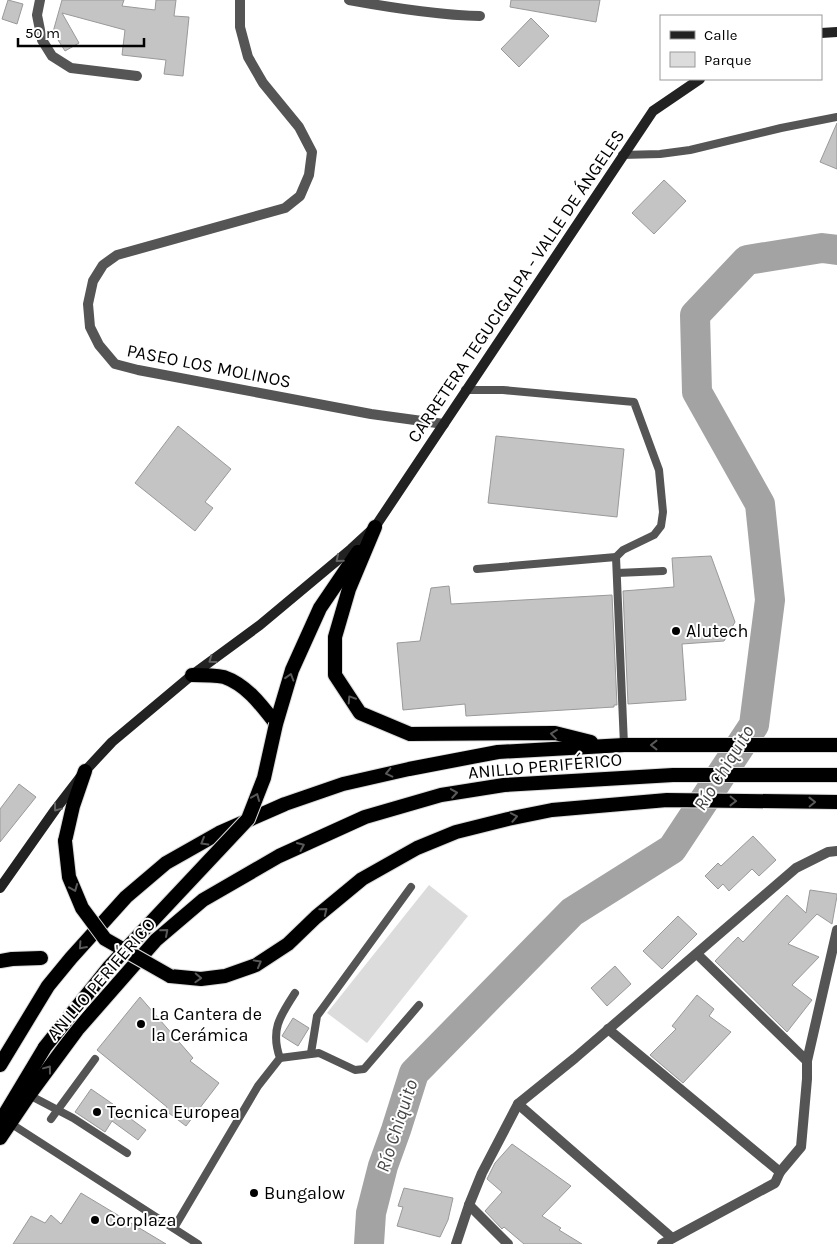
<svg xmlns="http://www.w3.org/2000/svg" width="837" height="1244" viewBox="0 0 837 1244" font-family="Karla,sans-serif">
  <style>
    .green { fill: #dcdcdc }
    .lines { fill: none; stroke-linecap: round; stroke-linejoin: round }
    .river { stroke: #a3a3a3; stroke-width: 30 }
    .building { fill: #c4c4c4; stroke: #999 }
    .trunk-casing { stroke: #dbdbdb; stroke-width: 16 }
    .service { stroke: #555; stroke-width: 8 }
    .minor { stroke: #555; stroke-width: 10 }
    .secondary { stroke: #222; stroke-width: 10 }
    .trunk { stroke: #000; stroke-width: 14 }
    .trunk-bridge-casing { stroke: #dbdbdb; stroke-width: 16; stroke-linecap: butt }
    .trunk-bridge { stroke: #000; stroke-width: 14 }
    .oneway { stroke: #646464 }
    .oneway2 { stroke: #595959 }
    .poi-dot { fill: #000; stroke: #fff; stroke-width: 2 }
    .labels { text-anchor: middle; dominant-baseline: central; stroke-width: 4; stroke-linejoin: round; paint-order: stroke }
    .street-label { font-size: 18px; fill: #000; stroke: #fff }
    .poi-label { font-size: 18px; fill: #000; stroke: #fff; text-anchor: start }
    .water-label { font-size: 19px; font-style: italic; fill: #444; stroke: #fff }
  </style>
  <rect width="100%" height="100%" fill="#fff"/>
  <path class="green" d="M 429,885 L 468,916 L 367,1043 L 327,1013 Z"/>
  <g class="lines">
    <path class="river" d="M 369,1244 L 371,1213 L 383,1166 L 396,1130 L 414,1073 L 572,912 L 672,849 L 754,725 L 770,600 L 760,504 L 697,392 L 695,315 L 747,260 L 822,248 L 837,250"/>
  </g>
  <g class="building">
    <path d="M 8,0 L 23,4 L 17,24 L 2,19 Z"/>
    <path d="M 62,0 L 124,0 L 122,6 L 155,10 L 156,0 L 176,0 L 174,16 L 189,17 L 183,76 L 164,74 L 166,60 L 122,55 L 125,30 L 62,13 L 79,43 L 65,51 L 53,32 Z"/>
    <path d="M 511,0 L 600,0 L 596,22 L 510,7 Z"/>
    <path d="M 531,18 L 549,36 L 519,67 L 501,49 Z"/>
    <path d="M 837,123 L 837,169 L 820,162 Z"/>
    <path d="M 664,180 L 686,201 L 654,234 L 632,213 Z"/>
    <path d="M 178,426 L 231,469 L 205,502 L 213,508 L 195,531 L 135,483 Z"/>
    <path d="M 496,436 L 624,449 L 617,517 L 488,503 Z"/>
    <path d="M 711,556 L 735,622 L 724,641 L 682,644 L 686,700 L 628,704 L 623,591 L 674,587 L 672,558 Z"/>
    <path d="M 449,586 L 451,604 L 612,595 L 617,705 L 614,705 L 614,707 L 466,716 L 465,704 L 403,710 L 397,643 L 420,641 L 431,588 Z"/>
    <path d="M 19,784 L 36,797 L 0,842 L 0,809 Z"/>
    <path d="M 753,836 L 776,860 L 759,876 L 752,869 L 729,891 L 723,884 L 718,889 L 705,876 L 718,863 L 721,866 Z"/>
    <path d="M 810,890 L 837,894 L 837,896 L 832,924 L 817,914 L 788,944 L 819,957 L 792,985 L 812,1000 L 787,1032 L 715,961 L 738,937 L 743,942 L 787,895 L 806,913 Z"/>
    <path d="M 678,916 L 697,934 L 662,969 L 643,951 Z"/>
    <path d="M 615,966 L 631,984 L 607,1006 L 591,988 Z"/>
    <path d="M 697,995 L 714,1009 L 709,1016 L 731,1032 L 683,1083 L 650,1055 L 676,1029 L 672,1026 Z"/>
    <path d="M 140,997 L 193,1058 L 190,1061 L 219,1083 L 186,1126 L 165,1110 L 167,1107 L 97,1050 Z"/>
    <path d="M 293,1018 L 309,1028 L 298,1046 L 282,1036 Z"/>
    <path d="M 91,1089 L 120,1109 L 120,1111 L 146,1130 L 138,1140 L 112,1121 L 105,1132 L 75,1112 Z"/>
    <path d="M 512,1144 L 571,1186 L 542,1216 L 561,1228 L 559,1230 L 582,1244 L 524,1244 L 504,1227 L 502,1229 L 485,1211 L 502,1192 L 487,1179 L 495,1163 Z"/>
    <path d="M 404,1188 L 453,1198 L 448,1220 L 440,1237 L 397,1226 L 403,1207 L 398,1206 Z"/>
    <path d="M 81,1193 L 166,1244 L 13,1244 L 31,1216 L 45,1223 L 51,1215 L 61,1224 Z"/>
  </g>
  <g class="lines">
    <g class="trunk-casing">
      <g id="trunk">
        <path d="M 375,527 L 349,589 L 335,637 L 335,675 L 360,713 L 410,734 L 555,733 L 591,742"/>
        <path d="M 192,675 C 202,675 214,675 224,677 C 247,685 262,706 276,724"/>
        <path d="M 276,724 L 292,670 L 320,608 L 358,552"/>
        <path d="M 65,841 L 73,806 L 85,771"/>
        <path d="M 0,961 L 12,959 L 41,958"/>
        <path d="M 170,976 L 201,979 L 225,976 L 256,965 L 288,944 L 316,917 L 362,879 L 417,848 L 456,832 L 508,819 L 552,810 L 667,800 L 837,802"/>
        <path d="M 0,1065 L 48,986 L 71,958 L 126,897 L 166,863 L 219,833 L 285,804 L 343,784 L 409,769 L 498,752 L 624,745 L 837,745"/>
        <path d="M 0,1122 L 45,1047"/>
        <path d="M 0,1138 L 29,1095 L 77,1030 L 156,940 L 203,900 L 279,856 L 365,817 L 441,795 L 504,785 L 673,775 L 837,775"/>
      </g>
    </g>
    <g class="service">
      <path d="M 622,155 L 660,154 L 690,150 L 781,128 L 837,117"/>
      <path d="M 465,390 L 503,390 L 634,402 L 659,470 L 663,512 L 661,526 L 654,535 L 623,550 L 616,557 L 624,745"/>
      <path d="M 477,569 L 616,557"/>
      <path d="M 617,573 L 663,571"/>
      <path d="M 311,1053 L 317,1016 L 411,887"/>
      <path d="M 280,1058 L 319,1053 L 355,1070 L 364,1069 L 419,1005"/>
      <path d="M 29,1095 L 73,1118 L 127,1153"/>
      <path d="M 51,1119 L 95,1059"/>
      <path d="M 10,1123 L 198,1244"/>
      <path d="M 174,1228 L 258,1086 L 280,1058 C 270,1030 280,1016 295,993"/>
    </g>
    <g class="minor">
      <path d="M 40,0 L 37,15 L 42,40 L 52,56 L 71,68 L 137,76"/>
      <path d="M 240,0 L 240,27 L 248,57 L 263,83 L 299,127 L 312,152 L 309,175 L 300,196 L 285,208 L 117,255 L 103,265 L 93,281 L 88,304 L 90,327 L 99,345 L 115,364 L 138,370 L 371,414 L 444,424"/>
      <path d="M 349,0 C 393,8 436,15 480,16"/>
      <path d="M 697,954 L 807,1061"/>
      <path d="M 608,1029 L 780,1172"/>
      <path d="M 518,1104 L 672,1238"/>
      <path d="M 469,1205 L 508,1244"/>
      <path d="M 456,1244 L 469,1205 L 482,1173 L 518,1104 L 575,1058 L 796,868 L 828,852 L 837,851"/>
      <path d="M 662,1244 L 775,1183 L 780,1172 L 801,1147 L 807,1079 L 807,1061 L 837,930"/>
    </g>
    <g class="secondary">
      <path d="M 821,33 L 837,32"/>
      <path d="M 0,888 L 55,810 L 85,771 L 112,742 L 192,675 L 260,625 L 351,549 L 375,527 L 653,111 L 700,79"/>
    </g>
    <use href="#trunk" class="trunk"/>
    <g class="trunk-bridge-casing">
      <g id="trunk-bridge">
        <path d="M 65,841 L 69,877 L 82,908 L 105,939 L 170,976"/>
        <path d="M 45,1047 L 109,967 L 248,819 L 264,778 L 276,724"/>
      </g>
    </g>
    <use href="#trunk-bridge" class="trunk-bridge"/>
  </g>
  <defs><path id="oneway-chevron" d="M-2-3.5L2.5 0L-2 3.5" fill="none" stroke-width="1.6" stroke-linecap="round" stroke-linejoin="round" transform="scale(1.25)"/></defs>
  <g class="oneway">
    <use href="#oneway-chevron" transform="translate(339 559) rotate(140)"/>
    <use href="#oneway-chevron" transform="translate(212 660) rotate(144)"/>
    <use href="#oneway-chevron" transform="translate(57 808) rotate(127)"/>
  </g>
  <g class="oneway2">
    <use href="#oneway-chevron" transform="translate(290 677) rotate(-73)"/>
    <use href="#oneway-chevron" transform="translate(351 699) rotate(-123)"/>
    <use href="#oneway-chevron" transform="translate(554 734) rotate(-173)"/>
    <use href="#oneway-chevron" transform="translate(654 745) rotate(180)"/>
    <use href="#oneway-chevron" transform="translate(389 773) rotate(167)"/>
    <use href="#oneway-chevron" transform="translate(454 793) rotate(-9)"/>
    <use href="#oneway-chevron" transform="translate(256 797) rotate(-68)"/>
    <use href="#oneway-chevron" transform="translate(733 801) rotate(1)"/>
    <use href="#oneway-chevron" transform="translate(812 802) rotate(-1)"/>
    <use href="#oneway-chevron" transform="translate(514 817) rotate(-11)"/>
    <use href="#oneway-chevron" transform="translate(204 842) rotate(150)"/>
    <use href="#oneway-chevron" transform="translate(301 846) rotate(-24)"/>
    <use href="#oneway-chevron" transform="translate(74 888) rotate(68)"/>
    <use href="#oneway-chevron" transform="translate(324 911) rotate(-39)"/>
    <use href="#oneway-chevron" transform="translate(165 932) rotate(-41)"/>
    <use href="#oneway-chevron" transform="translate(82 946) rotate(132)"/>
    <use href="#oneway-chevron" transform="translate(258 963) rotate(-29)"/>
    <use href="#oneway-chevron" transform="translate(198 978) rotate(2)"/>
    <use href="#oneway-chevron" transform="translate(48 1069) rotate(-53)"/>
  </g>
  <g class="poi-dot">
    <circle cx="676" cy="631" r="5"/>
    <circle cx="141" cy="1024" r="5"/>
    <circle cx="97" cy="1112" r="5"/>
    <circle cx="254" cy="1193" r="5"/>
    <circle cx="95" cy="1220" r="5"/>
  </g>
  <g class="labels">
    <g class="street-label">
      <text transform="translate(516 286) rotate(-56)">CARRETERA TEGUCIGALPA - VALLE DE ÁNGELES</text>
      <text transform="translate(209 366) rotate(11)">PASEO LOS MOLINOS</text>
      <text transform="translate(545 766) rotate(-5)">ANILLO PERIFÉRICO</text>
      <text transform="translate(101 979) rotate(-49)">ANILLO PERIFÉRICO</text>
    </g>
    <g class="poi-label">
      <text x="686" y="631">Alutech</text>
      <text x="151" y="1014">La Cantera de<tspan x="151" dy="21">la Cerámica</tspan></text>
      <text x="107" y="1112">Tecnica Europea</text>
      <text x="264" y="1193">Bungalow</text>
      <text x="105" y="1220">Corplaza</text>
    </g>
    <g class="water-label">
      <text transform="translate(724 768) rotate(-58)">Río Chiquito</text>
      <text transform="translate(397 1126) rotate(-72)">Río Chiquito</text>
    </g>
  </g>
  <rect x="660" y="15" width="162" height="65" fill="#ffffff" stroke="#999999"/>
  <rect x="670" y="31" width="25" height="8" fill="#222222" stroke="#999999"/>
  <text x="704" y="40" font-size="15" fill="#000000">Calle</text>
  <rect x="670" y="52" width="25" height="15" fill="#dcdcdc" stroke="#999999"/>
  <text x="704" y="65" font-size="15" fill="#000000">Parque</text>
  <path d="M18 38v8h126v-8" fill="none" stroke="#000000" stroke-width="2.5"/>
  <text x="25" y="38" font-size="15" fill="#000000" stroke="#ffffff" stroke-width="4" paint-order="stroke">50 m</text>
</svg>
